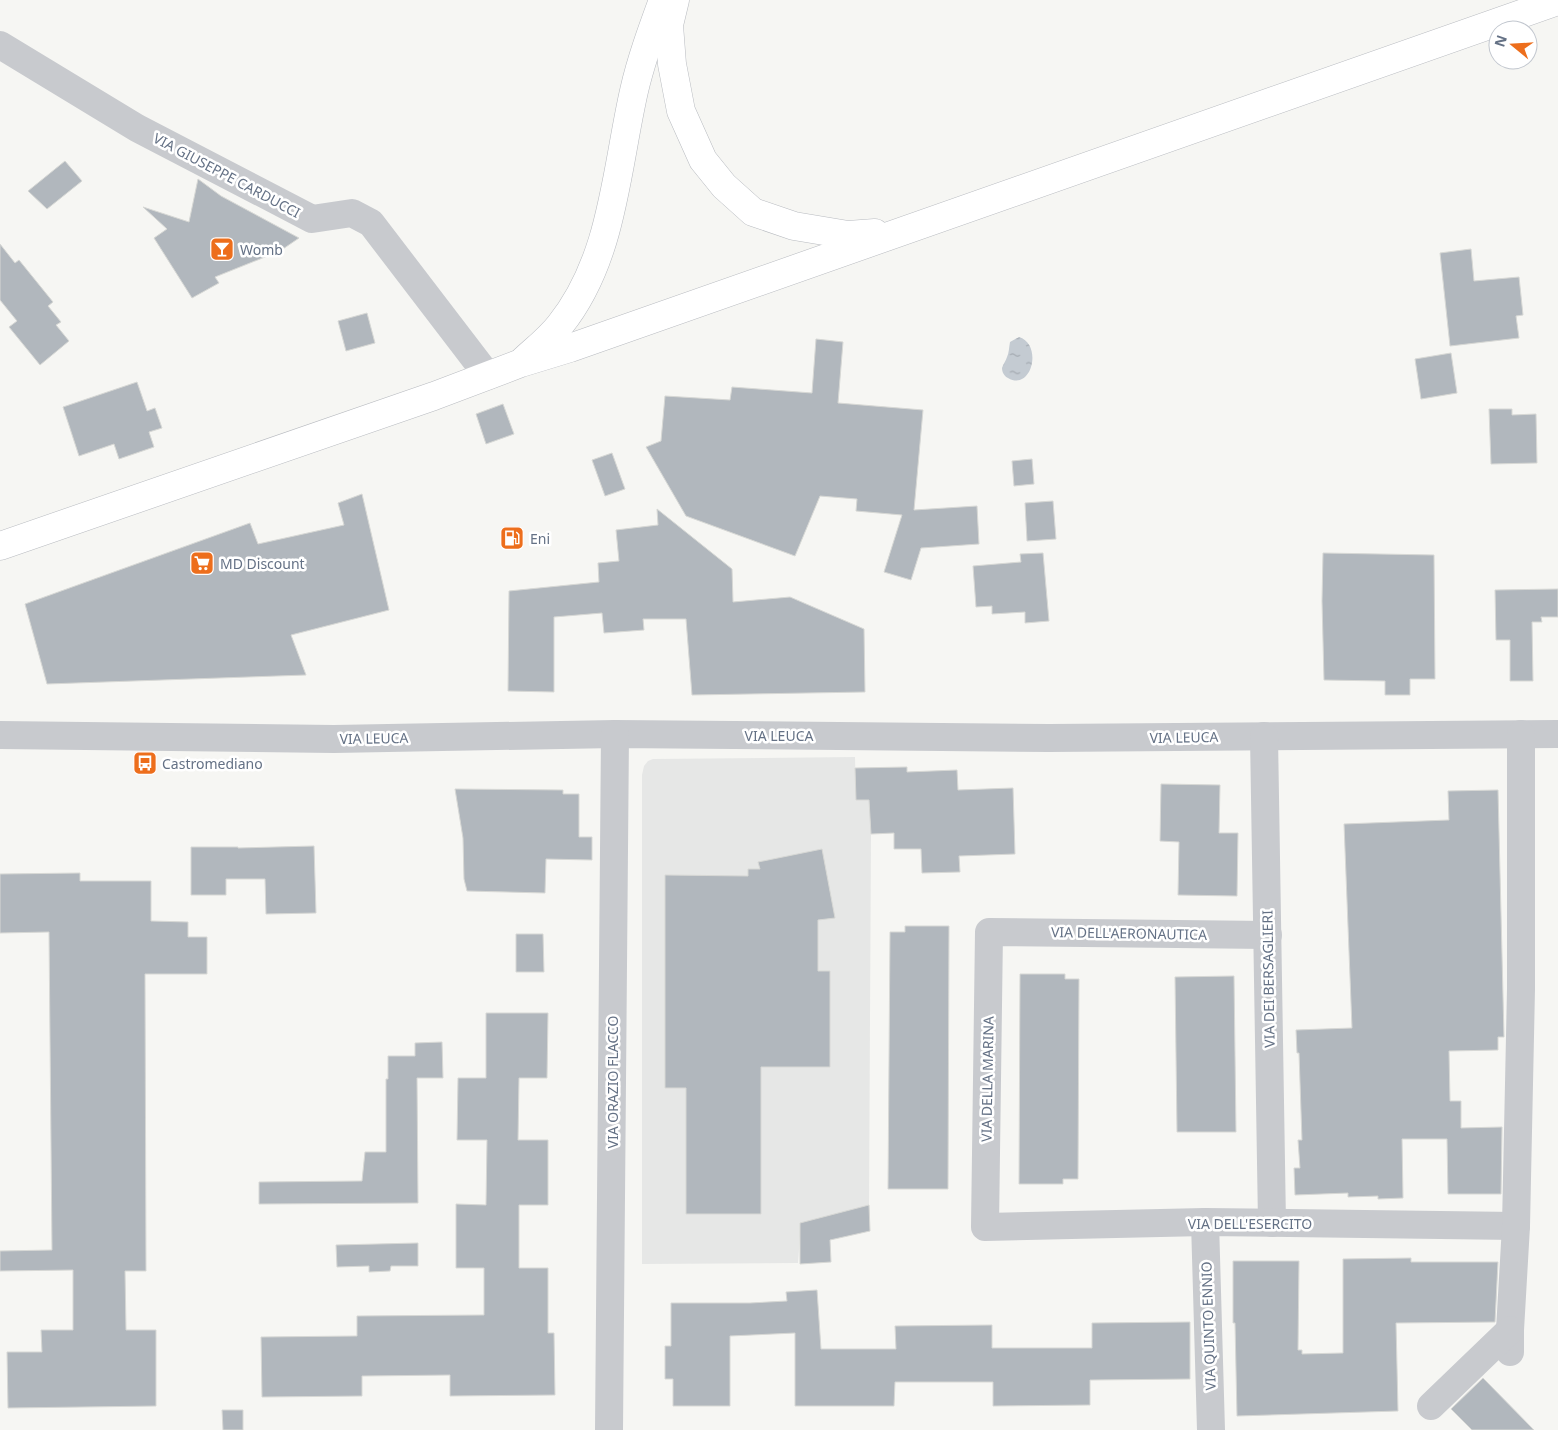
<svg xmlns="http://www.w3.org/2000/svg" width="1558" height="1430" viewBox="0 0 1558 1430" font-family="'Noto Sans',sans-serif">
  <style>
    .built { fill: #e6e7e6 }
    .water { fill: url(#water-ripples) }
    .building { fill: #b1b7bd; stroke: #d7d8d5 }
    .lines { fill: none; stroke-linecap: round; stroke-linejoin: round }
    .major-casing { stroke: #b8bbc0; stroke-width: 29 }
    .minor { stroke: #c8cace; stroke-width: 28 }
    .major { stroke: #fff; stroke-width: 28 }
    .labels { text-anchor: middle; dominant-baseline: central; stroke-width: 5; stroke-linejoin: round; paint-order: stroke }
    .street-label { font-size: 14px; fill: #647185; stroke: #fff }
    .poi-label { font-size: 14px; fill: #647185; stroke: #fff; text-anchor: start }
  </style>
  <defs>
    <pattern id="water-ripples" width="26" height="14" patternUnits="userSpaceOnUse" patternTransform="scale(1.25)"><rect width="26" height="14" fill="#c4cbd2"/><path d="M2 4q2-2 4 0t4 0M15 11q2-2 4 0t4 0" fill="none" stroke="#a3a9b0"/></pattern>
  </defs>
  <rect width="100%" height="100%" fill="#f6f6f3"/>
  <path class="built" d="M 855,757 L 856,800 L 869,800 L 871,834 L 869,1205 L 801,1223 L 798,1263 L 642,1264 L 642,775 L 644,766 L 648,761 L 653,759 Z"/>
  <path class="water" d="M 1019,337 C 1043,344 1032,392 1008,378 C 1004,376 1002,372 1002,368 C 1003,364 1006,361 1007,357 C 1009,353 1009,347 1010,342 Z"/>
  <g class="building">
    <path d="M 65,161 L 82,181 L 47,209 L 28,191 Z"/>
    <path d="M 198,179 L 221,196 L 299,238 L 280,251 L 215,277 L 219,283 L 192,298 L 154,238 L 167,229 L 143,207 L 189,222 Z"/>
    <path d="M 0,244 L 15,263 L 19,260 L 53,302 L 48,306 L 61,322 L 56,325 L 69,341 L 40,365 L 9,327 L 17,321 L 0,300 Z"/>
    <path d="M 1471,249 L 1474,281 L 1519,277 L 1523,315 L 1516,316 L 1519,338 L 1450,346 L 1440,253 Z"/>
    <path d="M 367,313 L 375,343 L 346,351 L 338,321 Z"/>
    <path d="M 816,339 L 843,342 L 838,403 L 923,410 L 914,510 L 977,506 L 979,544 L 921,548 L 911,580 L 884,572 L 902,515 L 856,511 L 857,499 L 820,496 L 795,556 L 686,516 L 646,447 L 661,441 L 665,396 L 730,400 L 732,387 L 812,393 Z"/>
    <path d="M 1451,353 L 1457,393 L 1421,399 L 1415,359 Z"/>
    <path d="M 137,382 L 147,411 L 155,408 L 162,428 L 149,432 L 154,447 L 119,459 L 114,444 L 79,456 L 63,407 Z"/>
    <path d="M 503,404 L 514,434 L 486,444 L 476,414 Z"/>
    <path d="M 1489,409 L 1512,409 L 1512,415 L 1536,414 L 1537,463 L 1491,464 Z"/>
    <path d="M 612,453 L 625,489 L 605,496 L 592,460 Z"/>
    <path d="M 1032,459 L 1034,484 L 1014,486 L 1012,461 Z"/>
    <path d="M 362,494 L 389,610 L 291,635 L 306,675 L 47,684 L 25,604 L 250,523 L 258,544 L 344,525 L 338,503 Z"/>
    <path d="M 1053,501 L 1056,539 L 1027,541 L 1025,503 Z"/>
    <path d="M 657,509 L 732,569 L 733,602 L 790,597 L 864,629 L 865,692 L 692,695 L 686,619 L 643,619 L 644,630 L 604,633 L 602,613 L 554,617 L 554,692 L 508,691 L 509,591 L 599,582 L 598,563 L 619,561 L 616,530 L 658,525 Z"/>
    <path d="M 1043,553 L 1049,621 L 1025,623 L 1025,612 L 992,614 L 992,606 L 976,607 L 973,566 L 1021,562 L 1020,554 Z"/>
    <path d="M 1323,553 L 1434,555 L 1435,679 L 1410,679 L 1410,695 L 1385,695 L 1385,681 L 1324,680 L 1322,601 Z"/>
    <path d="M 1558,589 L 1558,617 L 1541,617 L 1542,622 L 1532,622 L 1533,681 L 1510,681 L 1510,640 L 1496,640 L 1495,590 Z"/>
    <path d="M 907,767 L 907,772 L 957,770 L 958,790 L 1013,788 L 1015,854 L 959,856 L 960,872 L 922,873 L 921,849 L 894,849 L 894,833 L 871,834 L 869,800 L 856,800 L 855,768 Z"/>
    <path d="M 1161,784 L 1220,785 L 1219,833 L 1238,833 L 1237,896 L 1178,895 L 1179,842 L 1160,841 Z"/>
    <path d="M 455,789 L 563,790 L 563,794 L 579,794 L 579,837 L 592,837 L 592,860 L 546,859 L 545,893 L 467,891 L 464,879 L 463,838 Z"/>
    <path d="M 1498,790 L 1504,1037 L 1498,1037 L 1498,1050 L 1449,1051 L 1450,1101 L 1461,1101 L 1461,1128 L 1502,1127 L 1501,1194 L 1448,1194 L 1447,1139 L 1402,1139 L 1403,1198 L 1378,1199 L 1378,1196 L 1348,1197 L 1348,1193 L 1295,1195 L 1294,1168 L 1300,1168 L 1298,1140 L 1302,1140 L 1299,1053 L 1297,1053 L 1296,1030 L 1352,1028 L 1344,824 L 1449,820 L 1448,791 Z"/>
    <path d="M 314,846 L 316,913 L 266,914 L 265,879 L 226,879 L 226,895 L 191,895 L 191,847 L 238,847 L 238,848 Z"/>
    <path d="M 822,849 L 835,918 L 818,920 L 818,971 L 830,971 L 830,1067 L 761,1067 L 761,1214 L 686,1214 L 686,1088 L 665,1088 L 665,875 L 748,876 L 748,869 L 760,869 L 758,862 Z"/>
    <path d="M 80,873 L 80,881 L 151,881 L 151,921 L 188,922 L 188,937 L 207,937 L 207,974 L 145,974 L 146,1271 L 125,1271 L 126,1330 L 156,1330 L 156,1406 L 8,1408 L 7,1352 L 42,1352 L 41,1330 L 73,1330 L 73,1270 L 0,1271 L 0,1251 L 52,1250 L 49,932 L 0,933 L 0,874 Z"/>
    <path d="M 905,926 L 949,926 L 948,1189 L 888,1189 L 890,932 L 905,932 Z"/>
    <path d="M 516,934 L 543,934 L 544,972 L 516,972 Z"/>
    <path d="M 1020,974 L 1065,974 L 1065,979 L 1079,979 L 1078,1179 L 1063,1179 L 1063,1184 L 1019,1184 Z"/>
    <path d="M 1234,976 L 1236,1132 L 1177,1132 L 1175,977 Z"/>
    <path d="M 486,1013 L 548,1013 L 547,1078 L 519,1078 L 518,1140 L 548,1140 L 548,1205 L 519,1205 L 519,1268 L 548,1268 L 548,1333 L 554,1333 L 555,1395 L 450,1396 L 450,1375 L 362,1376 L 362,1396 L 262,1397 L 261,1337 L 357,1336 L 357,1316 L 484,1315 L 484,1268 L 456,1268 L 456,1204 L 486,1205 L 487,1140 L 457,1140 L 458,1078 L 486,1078 Z"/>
    <path d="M 442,1042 L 443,1078 L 417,1078 L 418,1203 L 259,1204 L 259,1182 L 362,1181 L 365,1152 L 386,1152 L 386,1079 L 388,1079 L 388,1056 L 415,1056 L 415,1043 Z"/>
    <path d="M 869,1205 L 870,1231 L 830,1240 L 831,1262 L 800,1264 L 800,1223 Z"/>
    <path d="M 418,1243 L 418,1266 L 391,1266 L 390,1271 L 369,1272 L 369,1266 L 337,1267 L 336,1245 Z"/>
    <path d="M 1411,1258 L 1411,1262 L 1498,1262 L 1495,1322 L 1396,1323 L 1398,1411 L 1237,1416 L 1235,1323 L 1233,1323 L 1233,1261 L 1299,1261 L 1298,1350 L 1302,1350 L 1302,1354 L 1343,1353 L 1343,1259 Z"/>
    <path d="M 817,1290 L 821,1349 L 896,1349 L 895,1326 L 992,1325 L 992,1348 L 1092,1348 L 1092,1323 L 1190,1322 L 1190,1379 L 1090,1380 L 1090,1405 L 993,1406 L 993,1382 L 895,1382 L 894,1406 L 795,1406 L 795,1333 L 730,1336 L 730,1406 L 673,1406 L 673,1379 L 665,1379 L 665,1346 L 671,1346 L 671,1303 L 750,1303 L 787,1301 L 786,1292 Z"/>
    <path d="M 1483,1378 L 1534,1430 L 1472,1430 L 1451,1409 Z"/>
    <path d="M 222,1410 L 243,1410 L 243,1430 L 223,1430 Z"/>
  </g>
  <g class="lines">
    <g class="major-casing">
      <g id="major">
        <path d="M 675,0 L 669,25 L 672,64 L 681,111 L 703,160 L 724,186 L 753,212 L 794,226 L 848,235 L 875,233"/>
        <path d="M 524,360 C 536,349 550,338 560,325 C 613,259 616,170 634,91 C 641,60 652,30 663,0"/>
        <path d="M 0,546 L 434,396 L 521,363 L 570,348 L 1558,1"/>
      </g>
    </g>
    <g class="minor">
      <path d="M 0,45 L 137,128 L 312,219 L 352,213 L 371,223 L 488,376"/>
      <path d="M 0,735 L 334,739 L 615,734 L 1049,738 L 1558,734"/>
      <path d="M 1264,736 L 1272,1223"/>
      <path d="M 1268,935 L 989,932 L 985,1227 L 1205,1222 L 1516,1226"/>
      <path d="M 1205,1222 L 1211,1430"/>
      <path d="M 1510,1352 L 1510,1330 L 1516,1226 L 1521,989 L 1521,734"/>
      <path d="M 1431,1406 L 1510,1330"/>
      <path d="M 609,1430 L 615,734"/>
    </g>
    <use href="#major" class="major"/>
  </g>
  <defs>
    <g id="bar-square" transform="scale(1.25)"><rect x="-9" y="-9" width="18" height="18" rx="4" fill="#ed6e1c" stroke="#fff"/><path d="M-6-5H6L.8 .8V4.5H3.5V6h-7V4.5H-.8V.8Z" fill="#fff"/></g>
    <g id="fuel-square" transform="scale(1.25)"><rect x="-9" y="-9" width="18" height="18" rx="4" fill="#ed6e1c" stroke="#fff"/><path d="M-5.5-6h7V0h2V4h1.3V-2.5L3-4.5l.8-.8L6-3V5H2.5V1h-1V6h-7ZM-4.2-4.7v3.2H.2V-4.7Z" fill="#fff"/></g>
    <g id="supermarket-square" transform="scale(1.25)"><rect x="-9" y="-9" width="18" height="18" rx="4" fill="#ed6e1c" stroke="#fff"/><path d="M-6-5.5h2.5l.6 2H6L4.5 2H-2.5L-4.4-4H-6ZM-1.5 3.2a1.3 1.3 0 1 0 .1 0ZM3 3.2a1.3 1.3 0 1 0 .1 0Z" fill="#fff"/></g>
    <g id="bus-square" transform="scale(1.25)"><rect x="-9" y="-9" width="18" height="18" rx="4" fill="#ed6e1c" stroke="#fff"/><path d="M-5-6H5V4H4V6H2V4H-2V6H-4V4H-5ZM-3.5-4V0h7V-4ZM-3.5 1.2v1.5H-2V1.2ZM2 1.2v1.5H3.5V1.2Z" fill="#fff"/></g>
  </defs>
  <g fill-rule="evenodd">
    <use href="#bar-square" x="222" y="249"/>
    <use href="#fuel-square" x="512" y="538"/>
    <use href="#supermarket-square" x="202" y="563"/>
    <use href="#bus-square" x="145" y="763"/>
  </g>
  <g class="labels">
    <g class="street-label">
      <text transform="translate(227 175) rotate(28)">VIA GIUSEPPE CARDUCCI</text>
      <text x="779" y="735">VIA LEUCA</text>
      <text transform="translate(1184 737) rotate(-1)">VIA LEUCA</text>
      <text transform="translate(374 738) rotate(-1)">VIA LEUCA</text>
      <text transform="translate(1129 933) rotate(1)">VIA DELL'AERONAUTICA</text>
      <text transform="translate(1268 979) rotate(-91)">VIA DEI BERSAGLIERI</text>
      <text transform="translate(987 1079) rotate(-89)">VIA DELLA MARINA</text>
      <text transform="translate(612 1082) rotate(-90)">VIA ORAZIO FLACCO</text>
      <text x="1250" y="1223">VIA DELL'ESERCITO</text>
      <text transform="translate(1208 1326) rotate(-92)">VIA QUINTO ENNIO</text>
    </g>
    <g class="poi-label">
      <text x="240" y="249">Womb</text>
      <text x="530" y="538">Eni</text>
      <text x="220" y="563">MD Discount</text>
      <text x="162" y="763">Castromediano</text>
    </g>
  </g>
  <g transform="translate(1513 45) rotate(288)"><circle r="24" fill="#ffffff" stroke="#c1c6ce"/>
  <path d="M0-4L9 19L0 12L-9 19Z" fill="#ed6e1c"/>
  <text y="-8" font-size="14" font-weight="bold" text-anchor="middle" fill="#647185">N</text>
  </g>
</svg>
